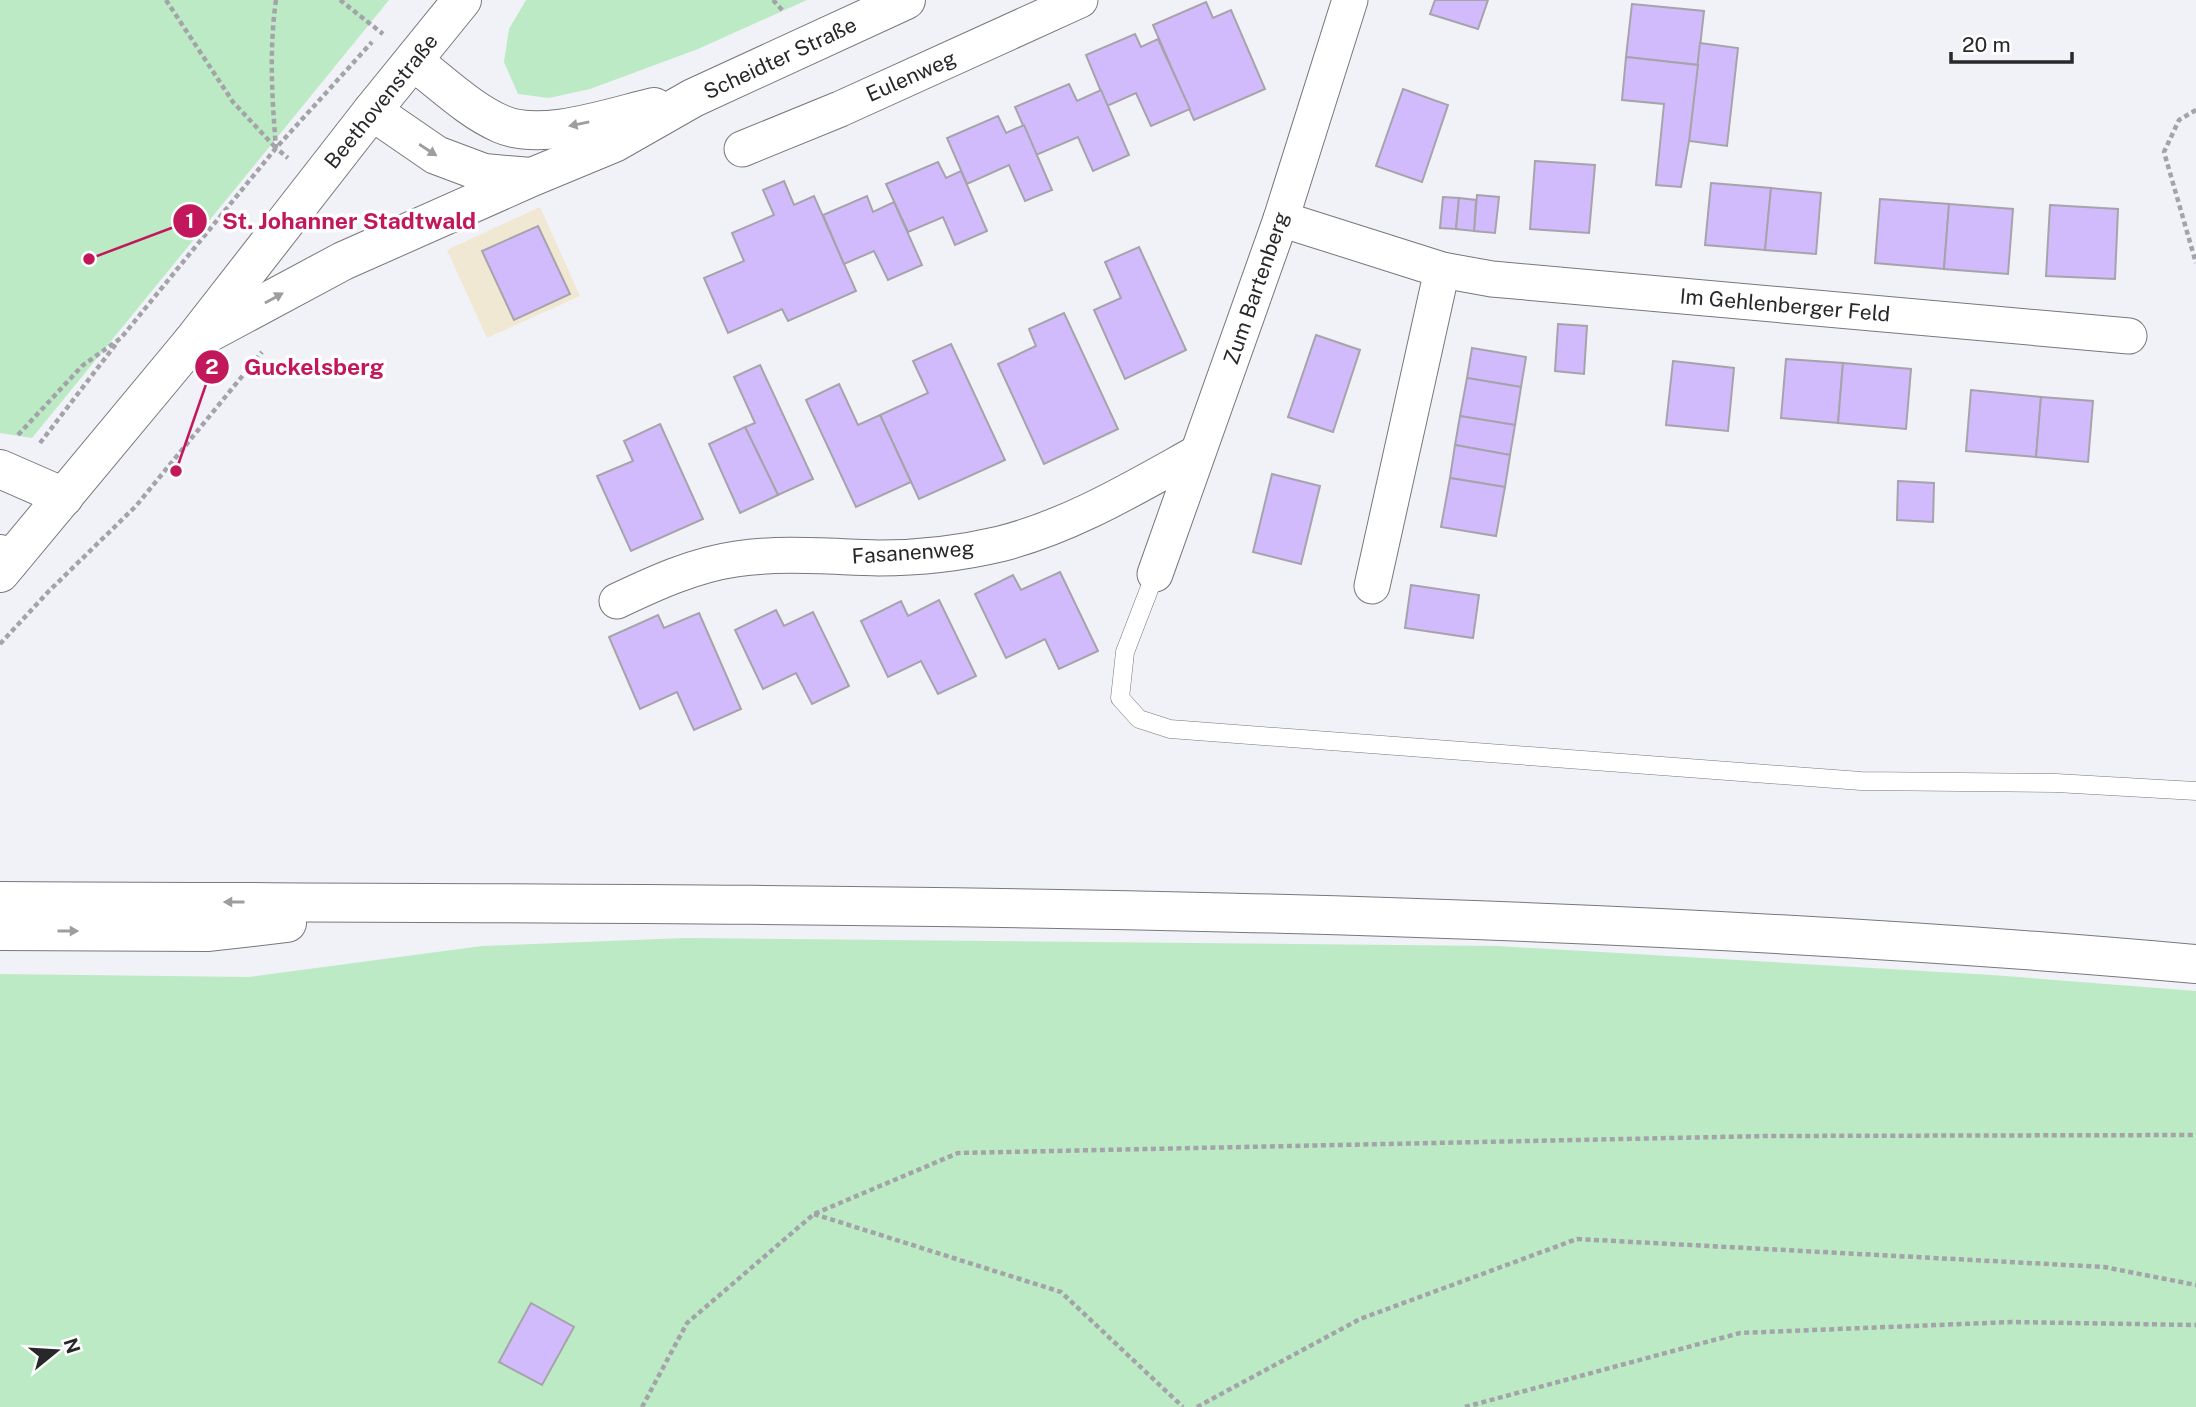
<svg xmlns="http://www.w3.org/2000/svg" width="2196" height="1407" viewBox="0 0 2196 1407" font-family="'Public Sans',sans-serif">
  <style>
    .industrial { fill: #f0e8d2 }
    .green { fill: #bceac4 }
    .building { fill: #d2bbfc; stroke: #a6a4aa; stroke-width: 2 }
    .lines { fill: none; stroke-linecap: round; stroke-linejoin: round }
    .lane-casing { stroke: #77777d; stroke-width: 19 }
    .street-casing { stroke: #77777d; stroke-width: 37 }
    .secondary-casing { stroke: #77777d; stroke-width: 40 }
    .highway-casing { stroke: #77777d; stroke-width: 40 }
    .path { stroke: #a3a3a9; stroke-width: 4.5; stroke-dasharray: 5 3.5; stroke-linecap: butt }
    .lane { stroke: #fff; stroke-width: 18 }
    .street { stroke: #fff; stroke-width: 35 }
    .secondary { stroke: #fff; stroke-width: 38 }
    .highway { stroke: #fff; stroke-width: 38 }
    .oneway { fill: #9e9ea0 }
    .labels { text-anchor: middle; dominant-baseline: central; stroke-width: 7; stroke-linejoin: round; paint-order: stroke }
    .street-label { font-size: 21px; fill: #28282b; stroke: #fff }
    .leader { fill: none; stroke: #c2185b; stroke-width: 2.5 }
    .callout-dot { fill: #c2185b; stroke: #fff; stroke-width: 2.5 }
    .mark-label { font-size: 21px; text-anchor: middle; font-weight: bold; fill: #fff }
    .callout-label { font-size: 23px; text-anchor: middle; font-weight: bold; fill: #c2185b; stroke: #fff; stroke-width: 7; stroke-linejoin: round; paint-order: stroke }
  </style>
  <rect width="100%" height="100%" fill="#f1f1f8"/>
  <path class="industrial" d="M 540,207 L 580,296 L 487,338 L 447,250 Z"/>
  <g class="green">
    <path d="M 0,0 L 389,0 L 32,438 L 0,433 Z"/>
    <path d="M 526,0 L 807,0 L 698,49 L 590,89 L 549,98 L 518,94 L 504,62 L 509,29 Z"/>
    <path d="M 685,938 L 1498,946 L 1992,975 L 2196,991 L 2196,1407 L 0,1407 L 0,974 L 249,977 L 482,946 Z"/>
  </g>
  <g class="building">
    <path d="M 1435,0 L 1488,0 L 1478,29 L 1430,14 Z"/>
    <path d="M 1206,2 L 1213,18 L 1231,10 L 1265,89 L 1194,120 L 1153,25 Z"/>
    <path d="M 1632,4 L 1704,11 L 1698,65 L 1626,57 Z"/>
    <path d="M 1135,34 L 1141,47 L 1158,39 L 1190,109 L 1151,126 L 1136,93 L 1107,106 L 1086,55 Z"/>
    <path d="M 1700,43 L 1738,48 L 1727,146 L 1689,141 Z"/>
    <path d="M 1626,57 L 1698,65 L 1689,141 L 1681,187 L 1656,185 L 1664,104 L 1622,100 Z"/>
    <path d="M 1069,84 L 1077,101 L 1101,90 L 1129,155 L 1093,171 L 1078,137 L 1036,155 L 1015,107 Z"/>
    <path d="M 1403,89 L 1448,105 L 1422,182 L 1376,166 Z"/>
    <path d="M 998,116 L 1006,133 L 1024,125 L 1052,190 L 1025,201 L 1009,165 L 967,184 L 947,138 Z"/>
    <path d="M 1535,161 L 1595,165 L 1589,233 L 1530,229 Z"/>
    <path d="M 938,162 L 946,178 L 961,171 L 987,231 L 955,245 L 943,217 L 908,232 L 886,184 Z"/>
    <path d="M 784,181 L 794,205 L 814,196 L 856,291 L 788,321 L 782,309 L 728,333 L 704,278 L 744,261 L 732,233 L 774,215 L 763,190 Z"/>
    <path d="M 1711,183 L 1771,188 L 1765,250 L 1705,245 Z"/>
    <path d="M 1771,188 L 1821,193 L 1816,254 L 1765,250 Z"/>
    <path d="M 1477,195 L 1499,197 L 1495,233 L 1474,231 Z"/>
    <path d="M 867,196 L 873,212 L 894,202 L 922,265 L 888,280 L 874,251 L 844,264 L 823,215 Z"/>
    <path d="M 1443,197 L 1459,198 L 1456,229 L 1440,228 Z"/>
    <path d="M 1459,198 L 1476,200 L 1474,231 L 1456,229 Z"/>
    <path d="M 1880,199 L 1949,204 L 1944,269 L 1875,263 Z"/>
    <path d="M 1949,204 L 2013,209 L 2008,274 L 1944,269 Z"/>
    <path d="M 2050,205 L 2118,209 L 2115,279 L 2046,276 Z"/>
    <path d="M 538,226 L 570,294 L 514,320 L 482,251 Z"/>
    <path d="M 1139,247 L 1186,350 L 1125,379 L 1094,310 L 1121,298 L 1105,262 Z"/>
    <path d="M 1064,313 L 1118,429 L 1044,464 L 998,364 L 1036,346 L 1029,329 Z"/>
    <path d="M 1558,324 L 1587,326 L 1584,374 L 1555,371 Z"/>
    <path d="M 1316,335 L 1360,350 L 1333,432 L 1288,417 Z"/>
    <path d="M 951,344 L 1005,460 L 919,499 L 880,415 L 928,393 L 913,361 Z"/>
    <path d="M 1472,348 L 1526,357 L 1521,387 L 1467,378 Z"/>
    <path d="M 1786,359 L 1843,363 L 1838,423 L 1781,418 Z"/>
    <path d="M 1673,361 L 1734,368 L 1728,431 L 1666,425 Z"/>
    <path d="M 1843,363 L 1911,369 L 1906,429 L 1838,423 Z"/>
    <path d="M 760,365 L 813,479 L 778,495 L 745,427 L 755,423 L 734,377 Z"/>
    <path d="M 1467,378 L 1521,387 L 1515,425 L 1460,416 Z"/>
    <path d="M 839,384 L 858,425 L 880,415 L 911,482 L 856,507 L 806,400 Z"/>
    <path d="M 1971,390 L 2041,397 L 2036,457 L 1966,451 Z"/>
    <path d="M 2041,397 L 2093,401 L 2088,462 L 2036,457 Z"/>
    <path d="M 1460,416 L 1515,425 L 1510,455 L 1455,445 Z"/>
    <path d="M 660,424 L 703,519 L 631,551 L 597,476 L 633,461 L 624,441 Z"/>
    <path d="M 745,427 L 778,495 L 740,513 L 709,444 Z"/>
    <path d="M 1455,445 L 1510,455 L 1505,487 L 1450,478 Z"/>
    <path d="M 1272,474 L 1320,486 L 1301,564 L 1253,552 Z"/>
    <path d="M 1450,478 L 1505,487 L 1496,536 L 1441,527 Z"/>
    <path d="M 1898,481 L 1934,483 L 1933,522 L 1897,520 Z"/>
    <path d="M 1060,572 L 1098,651 L 1059,669 L 1045,639 L 1006,658 L 975,594 L 1013,575 L 1021,590 Z"/>
    <path d="M 1411,585 L 1479,595 L 1473,638 L 1405,628 Z"/>
    <path d="M 939,600 L 976,676 L 938,694 L 921,661 L 888,677 L 861,621 L 901,601 L 908,616 Z"/>
    <path d="M 776,610 L 784,626 L 813,612 L 849,686 L 812,704 L 796,673 L 763,689 L 735,630 Z"/>
    <path d="M 699,613 L 741,709 L 694,730 L 677,692 L 640,709 L 609,637 L 658,615 L 664,628 Z"/>
    <path d="M 531,1303 L 574,1327 L 542,1385 L 499,1362 Z"/>
  </g>
  <g class="lines">
    <g class="lane-casing">
      <path id="lane" d="M 1155,574 L 1125,652 L 1120,698 L 1139,719 L 1170,729 L 1861,781 L 2056,783 L 2196,791"/>
    </g>
    <g class="street-casing">
      <g id="street">
        <path d="M 742,149 L 840,109 L 1080,0"/>
        <path d="M 1281,219 L 1442,270 L 1492,279 L 2129,336"/>
        <path d="M 1155,574 L 1281,219 L 1350,0"/>
        <path d="M 1372,586 L 1442,270"/>
        <path d="M 617,601 C 655,583 694,565 736,559 C 783,552 832,557 879,558 C 918,558 962,553 1000,544 C 1071,526 1134,488 1197,453"/>
      </g>
    </g>
    <g class="secondary-casing">
      <g id="secondary">
        <path d="M 414,62 C 441,82 469,110 501,124 C 542,142 611,117 654,107"/>
        <path d="M 372,111 L 436,155 L 484,173 L 531,177"/>
        <path d="M 192,342 L 343,261 L 532,177 L 614,143 L 693,98 L 906,0"/>
        <path d="M 0,573 L 192,342 L 372,111 L 462,0"/>
      </g>
    </g>
    <g class="highway-casing">
      <g id="highway">
        <path d="M 0,469 L 64,497"/>
        <path d="M 0,554 L 9,562"/>
        <path d="M 0,901 C 732,905 1466,899 2196,964"/>
        <path d="M 0,931 L 209,932 L 287,923"/>
      </g>
    </g>
    <g class="path">
      <path d="M 166,0 L 233,102 L 275,147"/>
      <path d="M 276,0 C 269,49 272,98 276,148 L 288,158"/>
      <path d="M 340,0 L 383,34"/>
      <path d="M 773,0 L 784,12"/>
      <path d="M 2196,110 L 2179,120 L 2164,152 L 2196,263"/>
      <path d="M 18,435 L 82,366 L 121,338 L 276,148 L 372,42"/>
      <path d="M 40,443 L 116,344"/>
      <path d="M 0,644 L 49,591 L 136,506 L 262,352"/>
      <path d="M 814,1214 L 1061,1292 L 1183,1407"/>
      <path d="M 642,1407 L 687,1323 L 814,1214 L 958,1153 L 1766,1136 L 2196,1135"/>
      <path d="M 1197,1407 L 1360,1319 L 1577,1239 L 2104,1267 L 2196,1285"/>
      <path d="M 1465,1407 L 1740,1333 L 2011,1322 L 2196,1325"/>
    </g>
    <use href="#lane" class="lane"/>
    <use href="#street" class="street"/>
    <use href="#secondary" class="secondary"/>
    <use href="#highway" class="highway"/>
  </g>
  <defs><path id="oneway-solid" d="M-6-.8H1V-3.2L6.5 0L1 3.2V.8H-6Z" transform="scale(1.75)"/></defs>
  <g class="oneway">
    <use href="#oneway-solid" transform="translate(579 124) rotate(168)"/>
    <use href="#oneway-solid" transform="translate(428 150) rotate(33)"/>
    <use href="#oneway-solid" transform="translate(274 298) rotate(-29)"/>
    <use href="#oneway-solid" transform="translate(234 902) rotate(-180)"/>
    <use href="#oneway-solid" transform="translate(68 931)"/>
  </g>
  <g class="labels">
    <g class="street-label">
      <text transform="translate(780 58) rotate(-25)">Scheidter Straße</text>
      <text transform="translate(911 76) rotate(-24)">Eulenweg</text>
      <text transform="translate(381 101) rotate(-51)">Beethovenstraße</text>
      <text transform="translate(1256 288) rotate(-71)">Zum Bartenberg</text>
      <text transform="translate(1785 305) rotate(5)">Im Gehlenberger Feld</text>
      <text transform="translate(913 552) rotate(-4)">Fasanenweg</text>
    </g>
  </g>
  <path class="leader" d="M89 259L190 221M176 471L212 367"/>
  <g class="callout-dot">
    <circle cx="89" cy="259" r="7"/>
    <circle cx="176" cy="471" r="7"/>
    <circle cx="190" cy="221" r="18"/>
    <circle cx="212" cy="367" r="18"/>
  </g>
  <g class="mark-label">
    <text x="190" y="228">1</text>
    <text x="212" y="374">2</text>
  </g>
  <g class="callout-label">
    <text x="349" y="229">St. Johanner Stadtwald</text>
    <text x="314" y="375">Guckelsberg</text>
  </g>
  <g transform="translate(56 1351) rotate(72)" stroke="#ffffff" stroke-width="5" paint-order="stroke">
  <path d="M0-5L12 26L0 18L-12 26Z" fill="#28282b"/>
  <text y="-10" font-size="19" font-weight="bold" text-anchor="middle" fill="#28282b">N</text>
  </g>
  <path d="M1951 52v10h121v-10" fill="none" stroke="#28282b" stroke-width="3.5"/>
  <text x="1962" y="52" font-size="21" fill="#28282b" stroke="#ffffff" stroke-width="5" paint-order="stroke">20 m</text>
</svg>
